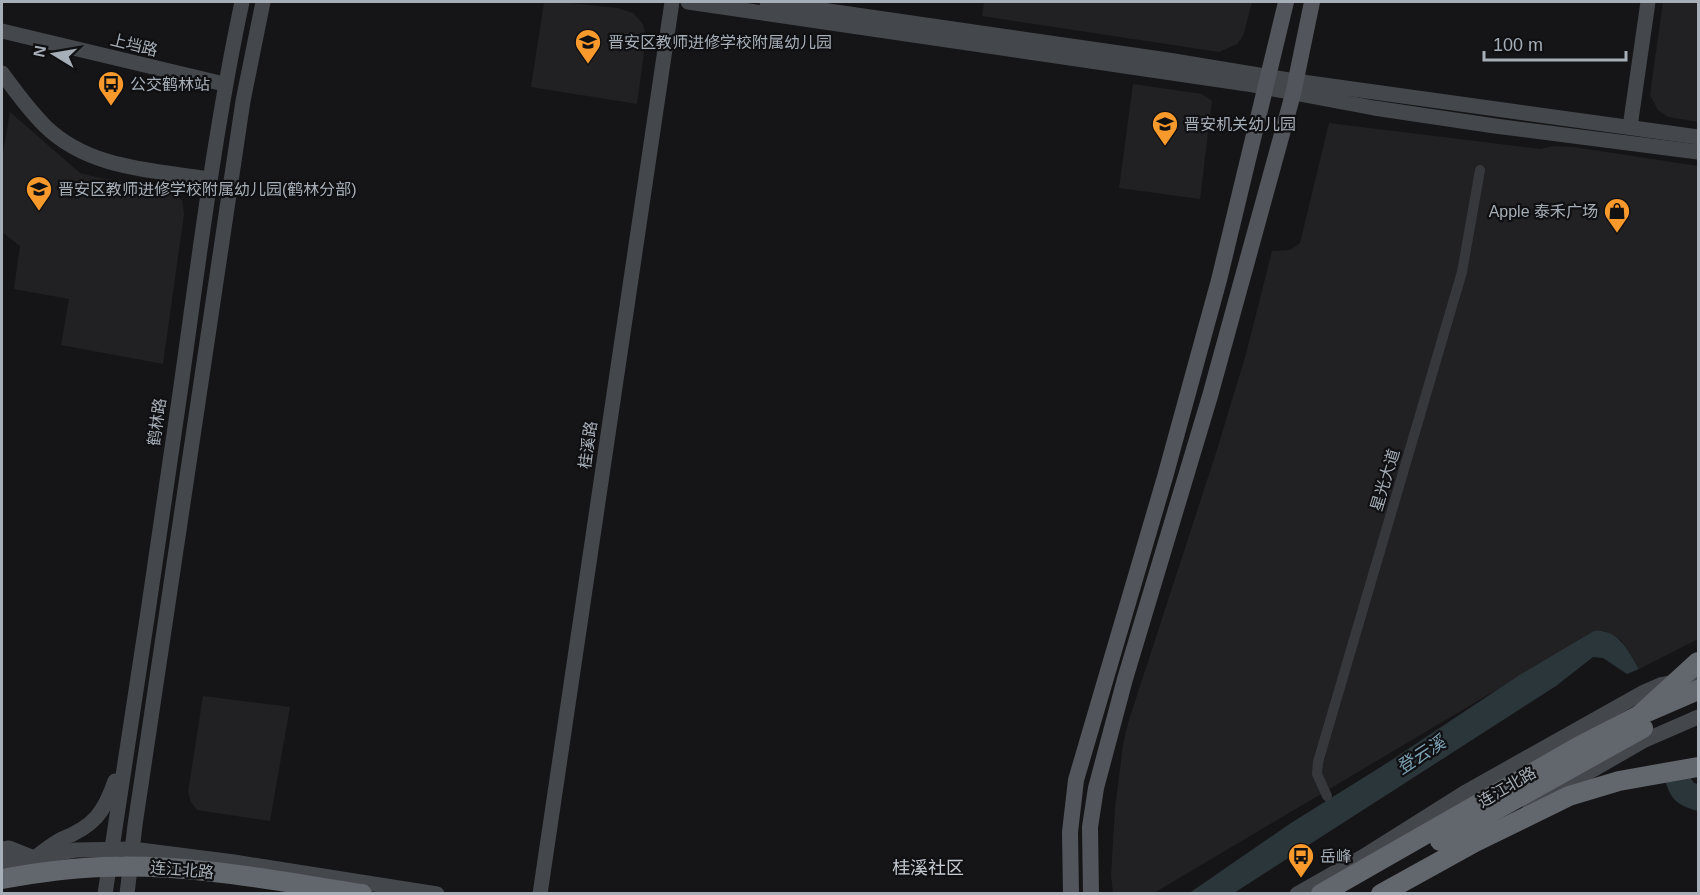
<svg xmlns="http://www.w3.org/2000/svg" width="1700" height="895" viewBox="0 0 1700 895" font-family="Helvetica,'Noto Sans SC',sans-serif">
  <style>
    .built { fill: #212124 }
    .water { fill: #2b363b }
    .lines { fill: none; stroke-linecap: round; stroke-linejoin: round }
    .street { stroke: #36383c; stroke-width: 10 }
    .secondary { stroke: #44474c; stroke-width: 15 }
    .primary { stroke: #52555b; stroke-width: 16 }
    .highway { stroke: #62666d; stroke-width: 20 }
    .highway-bridge { stroke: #62666d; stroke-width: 20 }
    .labels { text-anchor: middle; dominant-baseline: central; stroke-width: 4.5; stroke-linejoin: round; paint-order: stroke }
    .poi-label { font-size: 16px; fill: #a6aeb8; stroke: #101012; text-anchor: start }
    .street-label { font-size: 16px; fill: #a6aeb8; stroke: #101012 }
    .water-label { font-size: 18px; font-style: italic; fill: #7ca1b4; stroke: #101012 }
    .neighbourhood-label { font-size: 18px; fill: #c7ccd3; stroke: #101012 }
  </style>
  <rect width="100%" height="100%" fill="#151517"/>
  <g class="built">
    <path d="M 544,2 L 561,2 L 617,8 L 633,13 L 643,24 L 646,37 L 637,104 L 531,87 Z"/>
    <path d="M 984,2 L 1252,2 L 1244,33 L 1241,39 L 1237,44 L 1219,52 L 982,16 Z"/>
    <path d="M 1663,2 L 1698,2 L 1698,122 L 1668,117 L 1658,110 L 1650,95 Z"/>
    <path d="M 1133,84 L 1202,94 L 1212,101 L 1200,199 L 1119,188 Z"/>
    <path d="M 10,112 L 80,173 L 100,178 L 157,186 L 168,190 L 182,200 L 184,214 L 163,364 L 61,345 L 69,299 L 14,289 L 20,246 L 2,232 L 2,159 Z"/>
    <path d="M 1329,123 L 1540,149 L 1553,146 L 1574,147 L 1698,166 L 1698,639 L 1639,669 L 1621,640 L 1605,631 L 1594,632 L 1154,893 L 1113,894 L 1111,875 L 1115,809 L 1123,745 L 1128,723 L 1216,453 L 1246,354 L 1272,251 L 1290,250 L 1300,243 Z"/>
    <path d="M 203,696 L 290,707 L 270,821 L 197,810 L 191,802 L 188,792 Z"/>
  </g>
  <g class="water">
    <path d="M 1594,631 C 1619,629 1627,650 1639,669 L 1627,674 L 1603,658 L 1593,657 L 1556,686 L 1234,893 L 1188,894 L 1291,823 L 1387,763 L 1518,676 Z"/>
    <path d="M 1690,777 L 1694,783 L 1698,784 L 1698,811 C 1677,805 1671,800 1665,780 Z"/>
  </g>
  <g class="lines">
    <path class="street" d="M 1327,796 L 1317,774 L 1318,762 L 1462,272 L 1480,170"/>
    <g class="secondary">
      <path d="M 688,2 L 1247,84 L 1374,108 L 1495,126 L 1698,152"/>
      <path d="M 767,2 L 1168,60 L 1295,81 L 1698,137"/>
      <path d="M 2,31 L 224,84"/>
      <path d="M 2,73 C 15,91 29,110 45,126 C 89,169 152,170 209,179"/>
      <path d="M 1630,127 L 1648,2"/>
      <path d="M 1530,806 L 1643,741 L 1698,717"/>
      <path d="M 2,849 L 9,848 L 34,858 C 43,852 52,844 62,839 C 94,826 104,813 115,781"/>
      <path d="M 2,863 L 76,850 L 132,849 L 234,862 L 437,894"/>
      <path d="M 105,894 C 131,729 155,565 179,400 C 198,267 214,133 242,2"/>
      <path d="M 127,894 L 135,825 L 243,101 L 263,2"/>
      <path d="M 540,894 L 672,2"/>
      <path d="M 1297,894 L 1364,856 L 1464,793 L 1644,692 L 1660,685 L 1698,678"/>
    </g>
    <g class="primary">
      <path d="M 1071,894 L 1070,832 L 1076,780 L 1165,477 L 1219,280 L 1286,2"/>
      <path d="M 1091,894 L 1090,827 L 1096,788 L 1125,679 L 1210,396 L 1293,94 L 1312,2"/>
    </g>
    <g class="highway">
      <path d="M 1440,841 L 1643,728"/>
      <path d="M 1321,894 L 1578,747 L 1640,715 L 1698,690"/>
      <path d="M 1381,894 L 1475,842 L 1569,796 L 1619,781 L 1698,767"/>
    </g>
    <g class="highway-bridge">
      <path d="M 1640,715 L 1698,662"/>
      <path d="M 2,879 C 35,873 68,868 102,867 C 189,863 277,881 362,894"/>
    </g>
  </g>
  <defs>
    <g id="school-pin" transform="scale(1.35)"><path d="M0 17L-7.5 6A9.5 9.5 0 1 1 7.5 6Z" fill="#f8992c" stroke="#101012"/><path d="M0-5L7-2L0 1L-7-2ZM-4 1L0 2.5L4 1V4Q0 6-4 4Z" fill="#111"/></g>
    <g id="bus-pin" transform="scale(1.35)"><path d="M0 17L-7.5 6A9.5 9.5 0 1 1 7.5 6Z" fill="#f8992c" stroke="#101012"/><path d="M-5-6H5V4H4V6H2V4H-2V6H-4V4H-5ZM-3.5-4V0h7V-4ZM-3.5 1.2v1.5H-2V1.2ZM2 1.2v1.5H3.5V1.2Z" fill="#111"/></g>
    <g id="shop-pin" transform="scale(1.35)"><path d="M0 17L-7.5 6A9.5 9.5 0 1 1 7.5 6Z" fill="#f8992c" stroke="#101012"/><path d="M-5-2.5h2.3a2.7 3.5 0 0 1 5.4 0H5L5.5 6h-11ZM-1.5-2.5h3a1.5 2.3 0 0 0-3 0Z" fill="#111"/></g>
  </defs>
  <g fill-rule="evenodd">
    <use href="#school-pin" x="588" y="42"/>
    <use href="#bus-pin" x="111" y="84"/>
    <use href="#school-pin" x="1165" y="124"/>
    <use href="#school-pin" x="39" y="189"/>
    <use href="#shop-pin" x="1617" y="211"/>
    <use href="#bus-pin" x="1301" y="856"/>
  </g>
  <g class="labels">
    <g class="poi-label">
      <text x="608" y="42">晋安区教师进修学校附属幼儿园</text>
      <text x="130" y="84">公交鹤林站</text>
      <text x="1184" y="124">晋安机关幼儿园</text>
      <text x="58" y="189">晋安区教师进修学校附属幼儿园(鹤林分部)</text>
      <text x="1598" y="211" text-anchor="end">Apple 泰禾广场</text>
      <text x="1320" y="856">岳峰</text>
    </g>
    <g class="street-label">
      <text transform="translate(134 45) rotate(14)">上垱路</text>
      <text transform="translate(157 422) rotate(-82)">鹤林路</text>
      <text transform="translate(588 445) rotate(-82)">桂溪路</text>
      <text transform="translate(1385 480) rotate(-73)">星光大道</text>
      <text transform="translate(1507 787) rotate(-30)">连江北路</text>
      <text transform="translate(182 870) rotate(5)">连江北路</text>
    </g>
    <g class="water-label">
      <text transform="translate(1421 755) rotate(-33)">登云溪</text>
    </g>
    <g class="neighbourhood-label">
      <text x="928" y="868">桂溪社区</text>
    </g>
  </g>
  <rect width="1700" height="895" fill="none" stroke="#a6aeb8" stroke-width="6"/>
  <g transform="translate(54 54) rotate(281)" stroke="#101012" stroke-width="4.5" paint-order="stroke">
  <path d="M0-4.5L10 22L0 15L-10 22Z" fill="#a6aeb8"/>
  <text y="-9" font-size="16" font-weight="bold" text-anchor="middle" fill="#a6aeb8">N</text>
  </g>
  <path d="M1484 51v9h142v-9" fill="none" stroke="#a6aeb8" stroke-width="3"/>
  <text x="1493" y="51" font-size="18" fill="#a6aeb8" stroke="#101012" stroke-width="4.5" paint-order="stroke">100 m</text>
</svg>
